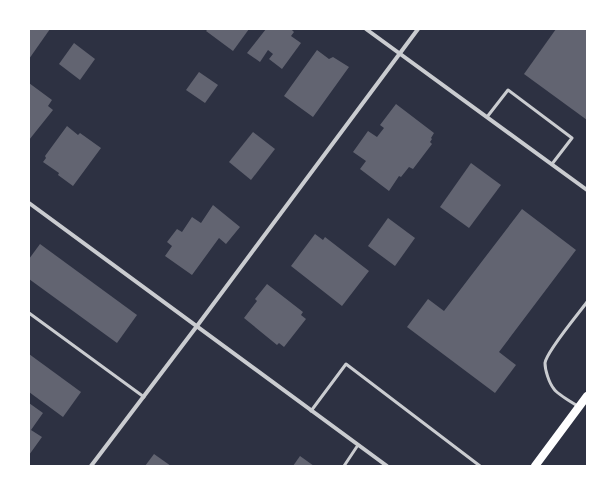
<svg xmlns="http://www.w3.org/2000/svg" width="616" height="495" viewBox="0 0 616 495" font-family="'Archivo Narrow',sans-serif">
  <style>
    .building { fill: #626471 }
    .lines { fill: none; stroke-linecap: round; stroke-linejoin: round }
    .service { stroke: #caccd0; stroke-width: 3 }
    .minor { stroke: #caccd0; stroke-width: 4 }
    .secondary { stroke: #fff; stroke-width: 8 }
  </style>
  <rect width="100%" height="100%" fill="#2d3142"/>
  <g class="building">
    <path d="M 29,29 L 50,29 L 29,59 Z"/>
    <path d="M 208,29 L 249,29 L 233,51 L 206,31 Z"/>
    <path d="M 266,29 L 291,29 L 294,32 L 291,36 L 301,43 L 282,69 L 269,59 L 273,54 L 268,50 L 260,62 L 247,53 Z"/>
    <path d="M 556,29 L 587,29 L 587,120 L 524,74 Z"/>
    <path d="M 74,43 L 95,59 L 80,80 L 59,64 Z"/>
    <path d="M 317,50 L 329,59 L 333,57 L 349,67 L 313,117 L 284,96 Z"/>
    <path d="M 199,72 L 218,85 L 205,103 L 186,90 Z"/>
    <path d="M 29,83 L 52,100 L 48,106 L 53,110 L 29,140 Z"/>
    <path d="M 396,104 L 434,133 L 431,138 L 432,139 L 430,142 L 432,144 L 413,169 L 409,167 L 401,177 L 399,176 L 389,191 L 360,169 L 366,161 L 353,152 L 368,131 L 377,137 L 384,128 L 380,125 Z"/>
    <path d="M 67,126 L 78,135 L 80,133 L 101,148 L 73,186 L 58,175 L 59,173 L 43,162 L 46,158 L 45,156 Z"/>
    <path d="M 253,132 L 275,149 L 251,180 L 229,162 Z"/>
    <path d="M 471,163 L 501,185 L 469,228 L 440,207 Z"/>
    <path d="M 213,205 L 240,227 L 226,244 L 219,238 L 192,275 L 165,256 L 172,246 L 167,242 L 177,229 L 182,232 L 192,217 L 201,223 Z"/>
    <path d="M 522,209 L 576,250 L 499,352 L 516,365 L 495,393 L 407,327 L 428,299 L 444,311 Z"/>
    <path d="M 388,218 L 415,238 L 395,266 L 368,246 Z"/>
    <path d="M 315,234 L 323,240 L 325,237 L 369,271 L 342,306 L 291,266 Z"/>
    <path d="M 40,244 L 137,315 L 117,343 L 29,279 L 29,259 Z"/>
    <path d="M 267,284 L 303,312 L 301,315 L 306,319 L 284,347 L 279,343 L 277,345 L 244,318 L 257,301 L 255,299 Z"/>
    <path d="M 29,354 L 81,392 L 63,417 L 29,392 Z"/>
    <path d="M 29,403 L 43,413 L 31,430 L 42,437 L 29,455 Z"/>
    <path d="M 154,454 L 171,466 L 145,466 Z"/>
    <path d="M 300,456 L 314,466 L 293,466 Z"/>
  </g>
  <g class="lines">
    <g class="service">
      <path d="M 487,117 L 508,90 L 572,138 L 552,164"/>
      <path d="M 29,313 L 144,397"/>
      <path d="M 579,407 C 573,403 557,394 554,389 C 549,383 545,370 545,363 C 546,352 579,313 587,302"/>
      <path d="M 311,411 L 346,364 L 480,466"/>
      <path d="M 344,466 L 358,445"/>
    </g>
    <g class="minor">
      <path d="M 366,29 L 587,190"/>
      <path d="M 29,203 L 387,466"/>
      <path d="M 91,466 L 197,326 L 418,29"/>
    </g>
    <path class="secondary" d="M 535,466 L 587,396"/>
  </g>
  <rect width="616" height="495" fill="none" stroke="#ffffff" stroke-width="60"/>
</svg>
